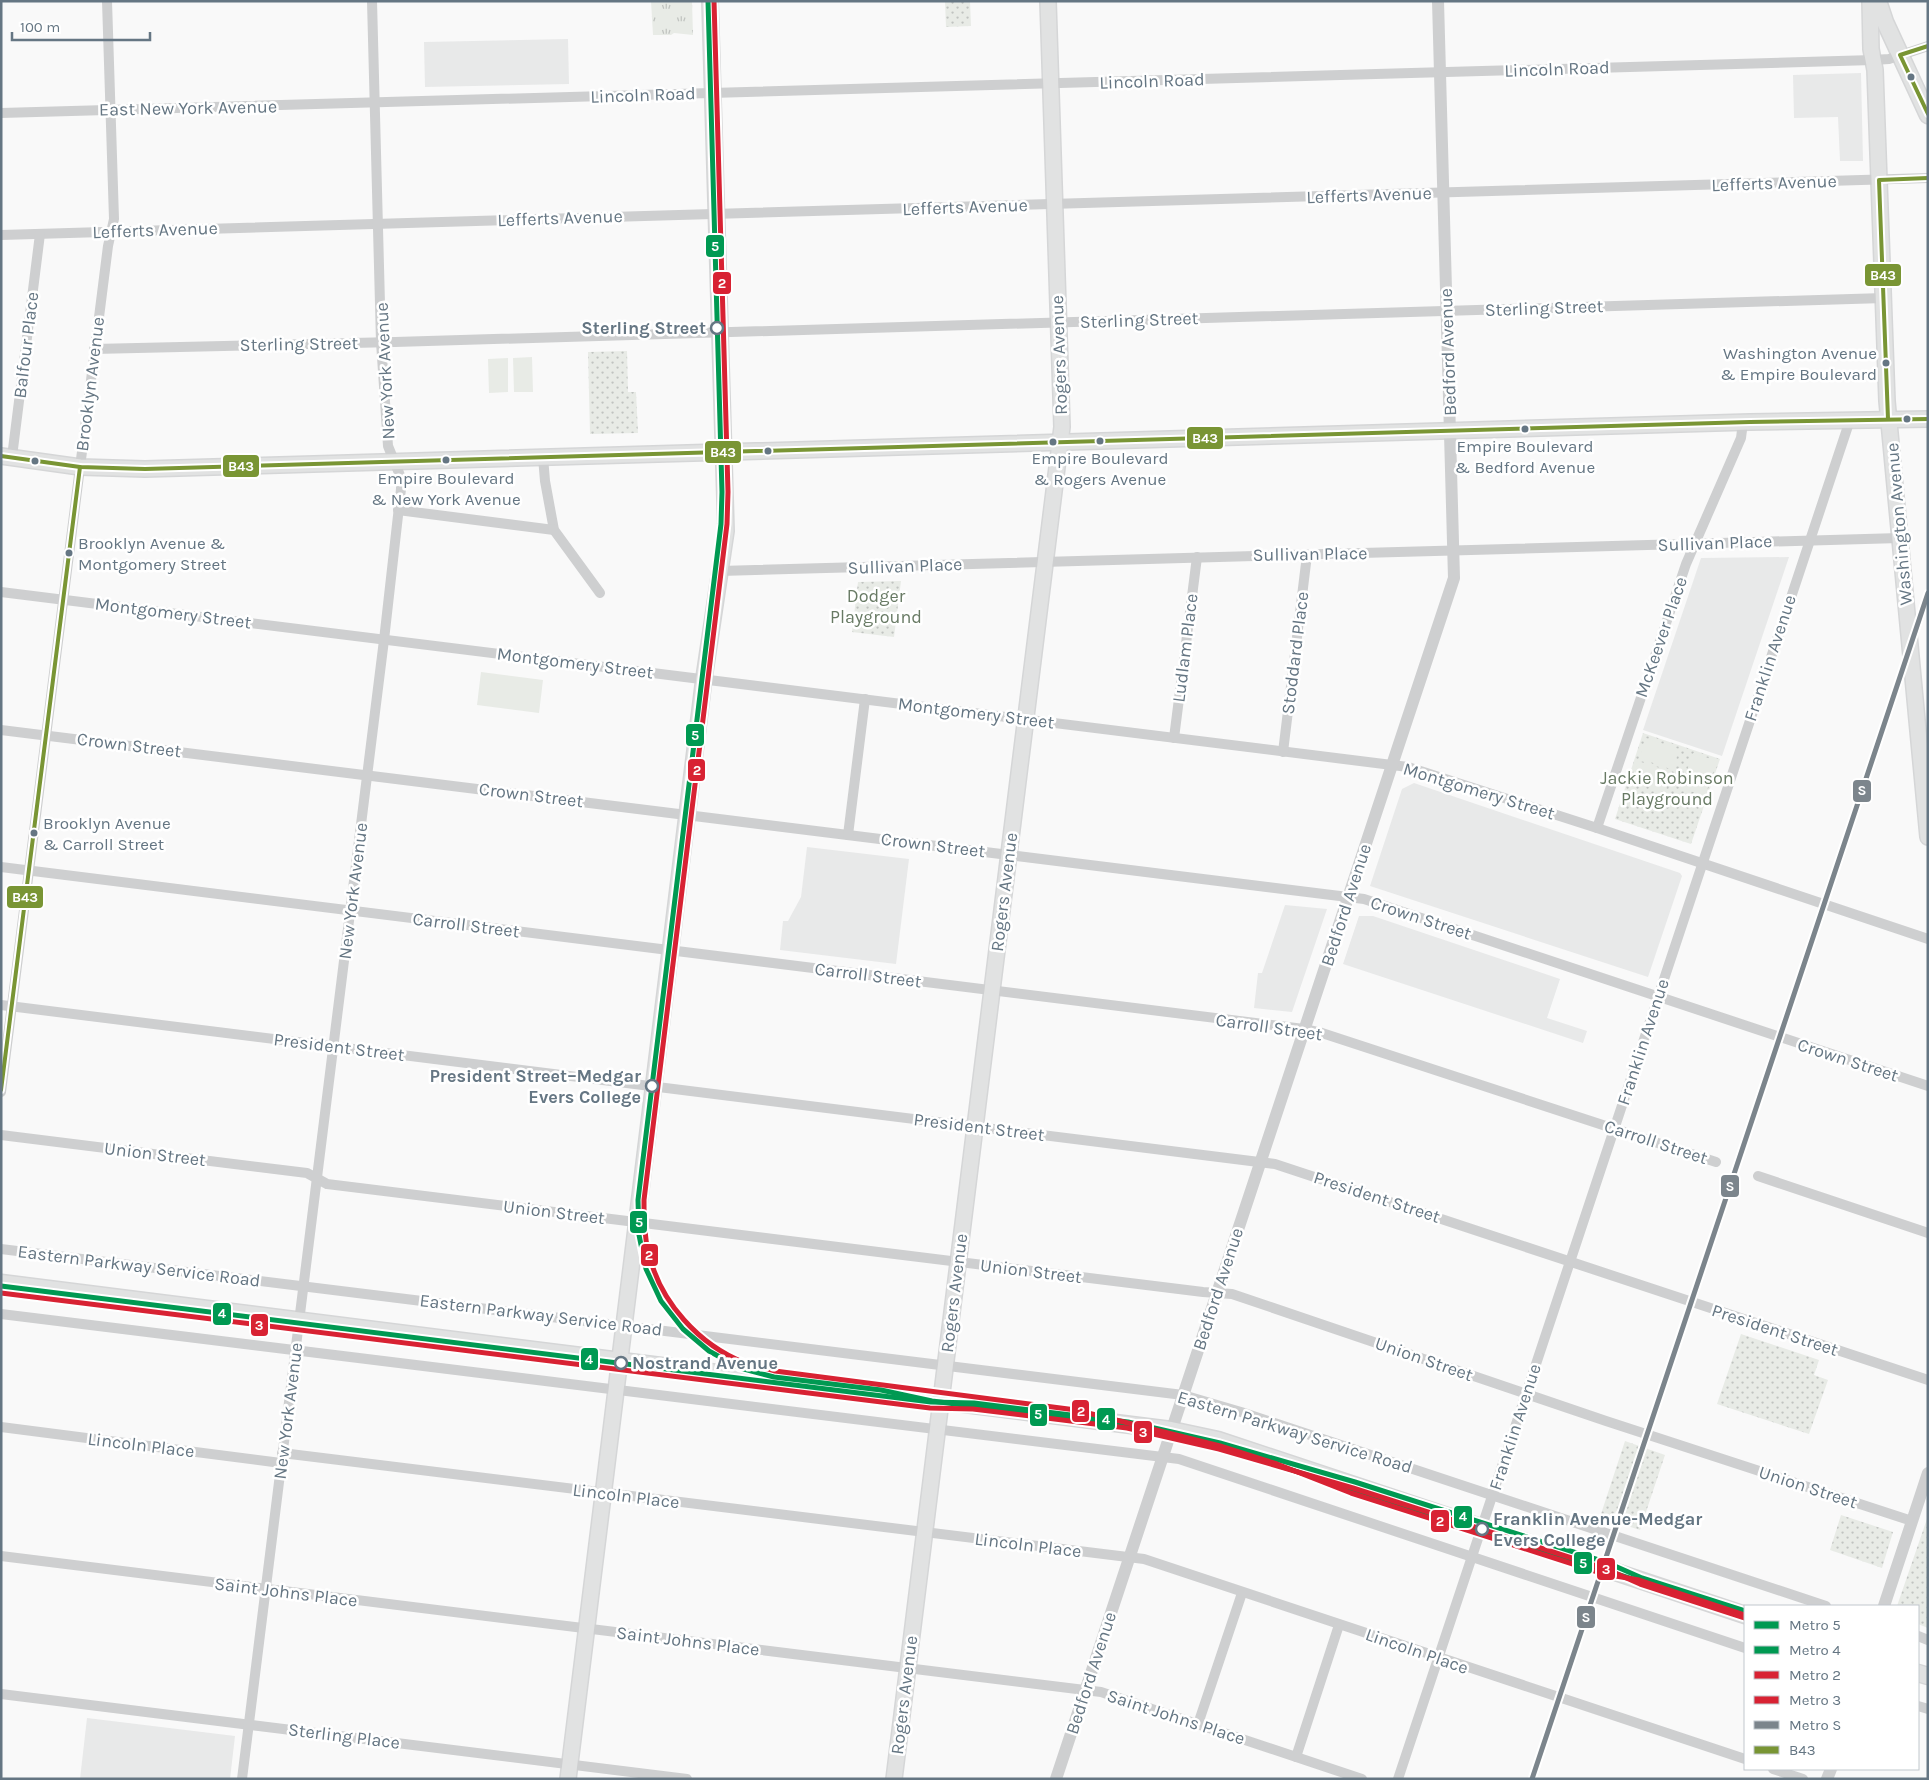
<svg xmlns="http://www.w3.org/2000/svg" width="1929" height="1780" viewBox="0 0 1929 1780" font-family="Karla,sans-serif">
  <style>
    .built { fill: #e8e9e9 }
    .grass { fill: url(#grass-tufts) }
    .park { fill: url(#park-dots) }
    .pitch { fill: #e8ebe6 }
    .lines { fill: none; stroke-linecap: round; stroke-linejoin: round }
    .secondary-casing { stroke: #d5d6d7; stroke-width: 18 }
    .primary-casing { stroke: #d5d6d7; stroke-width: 19 }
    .minor { stroke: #cecfd0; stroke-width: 10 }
    .tertiary { stroke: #cecfd0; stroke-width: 12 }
    .secondary { stroke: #e1e2e2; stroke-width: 15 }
    .primary { stroke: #e1e2e2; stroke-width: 16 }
    .bus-1-casing { stroke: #fff; stroke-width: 8 }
    .bus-1 { stroke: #799534; stroke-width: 4 }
    .metro-1-casing { stroke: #fff; stroke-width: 9 }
    .metro-2-casing { stroke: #fff; stroke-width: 9 }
    .metro-3-casing { stroke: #fff; stroke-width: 9 }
    .metro-4-casing { stroke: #fff; stroke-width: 9 }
    .metro-5-casing { stroke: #fff; stroke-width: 9 }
    .metro-1 { stroke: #009952; stroke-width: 5 }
    .metro-2 { stroke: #009952; stroke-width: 5 }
    .metro-3 { stroke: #d82233; stroke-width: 5 }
    .metro-4 { stroke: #d82233; stroke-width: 5 }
    .metro-5 { stroke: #7c858c; stroke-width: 5 }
    .bus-dot { fill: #657683; stroke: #fff; stroke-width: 2 }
    .stop-dot { fill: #fff; stroke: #657683; stroke-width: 2.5 }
    .labels { text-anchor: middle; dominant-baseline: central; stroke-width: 5; stroke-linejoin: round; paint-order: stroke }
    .bus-label { font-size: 17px; fill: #657683; stroke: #fff }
    .street-label { font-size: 18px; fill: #657683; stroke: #fff }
    .stop-label { font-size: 18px; font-weight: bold; fill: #657683; stroke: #fff; text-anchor: end }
    .park-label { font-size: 18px; fill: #687a64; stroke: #fff }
    .line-badge { stroke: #fff; stroke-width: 2 }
    .badge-label { font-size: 14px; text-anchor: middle; font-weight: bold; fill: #fff }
  </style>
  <defs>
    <pattern id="grass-tufts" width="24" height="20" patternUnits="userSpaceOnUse" patternTransform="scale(1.25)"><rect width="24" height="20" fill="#e8ebe6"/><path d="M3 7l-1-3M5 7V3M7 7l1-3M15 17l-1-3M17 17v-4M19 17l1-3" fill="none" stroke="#c0c3c0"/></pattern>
    <pattern id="park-dots" width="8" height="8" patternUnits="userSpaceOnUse" patternTransform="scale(1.25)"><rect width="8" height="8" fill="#e8ebe6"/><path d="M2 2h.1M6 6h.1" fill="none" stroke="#c0c3c0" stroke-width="1.8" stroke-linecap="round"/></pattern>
  </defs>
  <rect width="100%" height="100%" fill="#f9f9f9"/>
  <g class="built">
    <path d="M 568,39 L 569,84 L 425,87 L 424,42 Z"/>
    <path d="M 1861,73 L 1863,161 L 1840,161 L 1838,117 L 1794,118 L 1793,75 Z"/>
    <path d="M 1789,557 L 1722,756 L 1643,730 L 1701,558 Z"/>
    <path d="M 1414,783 L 1680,873 L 1682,876 L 1648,977 L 1370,886 L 1402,789 Z"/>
    <path d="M 807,847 L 909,859 L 896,964 L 780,950 L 783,921 L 788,921 L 801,897 Z"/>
    <path d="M 1285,905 L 1327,909 L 1292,1012 L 1254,1008 L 1258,973 L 1262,973 Z"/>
    <path d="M 1359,916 L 1373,916 L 1560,979 L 1547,1018 L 1587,1031 L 1583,1043 L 1343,964 Z"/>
    <path d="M 87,1718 L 235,1736 L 230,1779 L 80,1779 Z"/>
  </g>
  <path class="grass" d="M 651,1 L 692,1 L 693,35 L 674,33 L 671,35 L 653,35 Z"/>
  <g class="park">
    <path d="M 945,1 L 970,1 L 971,26 L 946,27 Z"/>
    <path d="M 627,351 L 628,392 L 636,392 L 638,433 L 590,434 L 588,352 Z"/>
    <path d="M 901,581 L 894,637 L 852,632 L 858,582 Z"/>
    <path d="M 1643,733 L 1720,759 L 1691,844 L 1615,819 Z"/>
    <path d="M 1741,1334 L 1819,1360 L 1814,1375 L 1828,1380 L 1809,1434 L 1717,1404 Z"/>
    <path d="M 1625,1441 L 1665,1455 L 1640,1530 L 1618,1523 L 1619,1520 L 1617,1519 L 1619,1512 L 1616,1511 L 1613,1518 L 1611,1517 L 1610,1520 L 1600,1517 Z"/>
    <path d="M 1841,1515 L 1893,1532 L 1882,1568 L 1830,1550 Z"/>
    <path d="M 1928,1516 L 1928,1628 L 1918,1624 L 1918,1606 L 1897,1606 Z"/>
  </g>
  <g class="pitch">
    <path d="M 532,357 L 533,392 L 514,392 L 513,358 Z"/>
    <path d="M 508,358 L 508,392 L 489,393 L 488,359 Z"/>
    <path d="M 481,672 L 543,680 L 539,713 L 477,705 Z"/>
    <path d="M 1646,738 L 1679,749 L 1673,770 L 1639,758 Z"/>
    <path d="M 1693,753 L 1717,761 L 1705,796 L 1681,788 Z"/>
    <path d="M 1638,761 L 1672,772 L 1665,792 L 1631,781 Z"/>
  </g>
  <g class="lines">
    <g class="secondary-casing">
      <g id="secondary">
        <path d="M 1870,1 L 1871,49 L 1875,70 L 1887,401 L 1928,837"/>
        <path d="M 1,456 L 80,467 L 145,469 L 1750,422 L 1928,419"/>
        <path d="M 568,1779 L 704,678 L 726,531 L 710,1"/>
        <path d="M 894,1779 L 1062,427 L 1048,1"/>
      </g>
    </g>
    <g class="primary-casing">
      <g id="primary">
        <path d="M 1878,1 L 1885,22 L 1928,115"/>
        <path d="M 1,1283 L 1171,1430 L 1218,1440 L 1745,1615"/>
        <path d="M 1918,1673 L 1928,1676"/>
      </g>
    </g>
    <g class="minor">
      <path d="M 1,113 L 1873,60 L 1889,59 L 1928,46"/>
      <path d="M 1,235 L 1928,178"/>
      <path d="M 94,349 L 395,342 L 1884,298"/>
      <path d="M 12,457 L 40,234"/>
      <path d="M 543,457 L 545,481 L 554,530 L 600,593"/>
      <path d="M 398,510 L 554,530"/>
      <path d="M 720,571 L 1900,538"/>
      <path d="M 1,592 L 1408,767 L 1597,828 L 1928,939"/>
      <path d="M 1,730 L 1364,899 L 1928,1086"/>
      <path d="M 1174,738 L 1197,557"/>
      <path d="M 1283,752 L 1307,555"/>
      <path d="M 1597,828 L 1686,564 L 1741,438 L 1743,422"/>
      <path d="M 848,835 L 865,699"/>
      <path d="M 1,867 L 1304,1029 L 1322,1033 L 1716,1162"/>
      <path d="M 1,1005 L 1275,1164 L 1928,1380"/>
      <path d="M 1,1092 L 108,246 L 114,219 L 107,1"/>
      <path d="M 1,1135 L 307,1173 L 327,1184 L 1203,1292 L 1232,1294 L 1606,1421 L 1912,1521"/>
      <path d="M 1758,1176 L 1928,1233"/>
      <path d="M 1,1249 L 1183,1395 L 1241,1412 L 1826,1606"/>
      <path d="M 1,1314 L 1179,1459 L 1745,1648"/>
      <path d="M 1,1427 L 281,1463"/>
      <path d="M 282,1453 L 1144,1559 L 1745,1759"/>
      <path d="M 1,1556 L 1101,1692 L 1362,1779"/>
      <path d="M 1918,1636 L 1928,1640"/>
      <path d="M 1,1694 L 687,1779"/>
      <path d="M 1918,1706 L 1928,1709"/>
      <path d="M 1198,1724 L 1242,1593"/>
      <path d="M 1296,1757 L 1339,1625"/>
      <path d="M 1773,1769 L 1803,1779"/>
      <path d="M 242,1779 L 384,640 L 401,489 L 401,478 L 388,446 L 381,342 L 372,1"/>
      <path d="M 1398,1779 L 1850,420"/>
    </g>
    <g class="tertiary">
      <path d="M 1884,1606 L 1928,1473"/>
      <path d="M 1056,1779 L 1454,578 L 1438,1"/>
      <path d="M 1827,1779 L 1831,1769"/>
    </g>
    <use href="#secondary" class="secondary"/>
    <use href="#primary" class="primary"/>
    <g class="bus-1-casing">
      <g id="bus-1">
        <path d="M 1928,46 L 1900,55 L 1928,114"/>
        <path d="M 1888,419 L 1879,180 L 1928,178"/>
        <path d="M 1,456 L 80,467 L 145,469 L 1750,422 L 1928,419"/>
        <path d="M 1,1090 L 80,467"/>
      </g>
    </g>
    <use href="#bus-1" class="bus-1"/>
    <g class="metro-1-casing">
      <path id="metro-1" d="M 708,1 L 722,492 L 721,524 L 638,1200 L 639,1235 L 646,1269 L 661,1301 L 683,1329 L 709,1351 L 740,1368 L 774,1377 L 881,1390 L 932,1401 L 1127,1426 L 1220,1447 L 1745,1615"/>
    </g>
    <g class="metro-2-casing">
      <path id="metro-2" d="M 1,1286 L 931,1402 L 974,1403 L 1128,1422 L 1220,1443 L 1355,1482 L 1608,1563 L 1642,1578 L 1745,1611"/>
    </g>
    <g class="metro-3-casing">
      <path id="metro-3" d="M 714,1 L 728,492 L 727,524 L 644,1200 C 644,1219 644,1236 649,1254 C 660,1302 699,1345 745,1363 C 755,1367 765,1368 775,1371 L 1076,1410 L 1220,1446 L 1277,1464 L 1351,1493 L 1604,1574 L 1639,1580 L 1745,1615"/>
    </g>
    <g class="metro-4-casing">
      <path id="metro-4" d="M 1,1293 L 930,1408 L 973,1409 L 1127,1428 L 1219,1449 L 1353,1488 L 1606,1569 L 1640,1584 L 1745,1618"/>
    </g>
    <g class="metro-5-casing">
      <path id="metro-5" d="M 1532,1779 L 1928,593"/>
    </g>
    <use href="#metro-1" class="metro-1"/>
    <use href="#metro-2" class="metro-2"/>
    <use href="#metro-3" class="metro-3"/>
    <use href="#metro-4" class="metro-4"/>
    <use href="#metro-5" class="metro-5"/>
  </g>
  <g class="bus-dot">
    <circle cx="1911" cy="77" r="4.5"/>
    <circle cx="1886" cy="363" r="4.5"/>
    <circle cx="1907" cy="419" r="4.5"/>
    <circle cx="1525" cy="429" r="4.5"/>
    <circle cx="1100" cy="441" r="4.5"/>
    <circle cx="1053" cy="442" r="4.5"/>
    <circle cx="768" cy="451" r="4.5"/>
    <circle cx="446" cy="460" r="4.5"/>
    <circle cx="35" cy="461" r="4.5"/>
    <circle cx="69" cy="553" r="4.5"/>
    <circle cx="34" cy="833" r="4.5"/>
  </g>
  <g class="stop-dot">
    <circle cx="717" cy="328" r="6"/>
    <circle cx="652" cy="1086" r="6"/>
    <circle cx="621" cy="1363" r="6"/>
    <circle cx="1482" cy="1529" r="6"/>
  </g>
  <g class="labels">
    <g class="bus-label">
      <text x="1877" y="353" text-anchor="end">Washington Avenue<tspan x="1877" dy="21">&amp; Empire Boulevard</tspan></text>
      <text x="1525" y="446">Empire Boulevard<tspan x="1525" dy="21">&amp; Bedford Avenue</tspan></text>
      <text x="1100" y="458">Empire Boulevard<tspan x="1100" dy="21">&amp; Rogers Avenue</tspan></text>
      <text x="446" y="478">Empire Boulevard<tspan x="446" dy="21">&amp; New York Avenue</tspan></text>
      <text x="78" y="543" text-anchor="start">Brooklyn Avenue &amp;<tspan x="78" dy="21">Montgomery Street</tspan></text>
      <text x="43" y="823" text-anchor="start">Brooklyn Avenue<tspan x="43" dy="21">&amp; Carroll Street</tspan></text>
    </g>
    <g class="street-label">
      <text transform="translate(1557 69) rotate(-2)">Lincoln Road</text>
      <text transform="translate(1152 81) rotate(-2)">Lincoln Road</text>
      <text transform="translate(643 95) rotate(-2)">Lincoln Road</text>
      <text transform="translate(188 108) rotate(-1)">East New York Avenue</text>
      <text transform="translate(1774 183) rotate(-2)">Lefferts Avenue</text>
      <text transform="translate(1369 195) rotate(-2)">Lefferts Avenue</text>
      <text transform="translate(965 207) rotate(-2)">Lefferts Avenue</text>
      <text transform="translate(560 218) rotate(-2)">Lefferts Avenue</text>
      <text transform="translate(155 230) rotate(-2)">Lefferts Avenue</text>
      <text transform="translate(1544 308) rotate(-2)">Sterling Street</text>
      <text transform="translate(1139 320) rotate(-2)">Sterling Street</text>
      <text transform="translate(299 344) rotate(-1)">Sterling Street</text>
      <text transform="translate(26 345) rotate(-83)">Balfour Place</text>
      <text transform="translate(1448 352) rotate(-92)">Bedford Avenue</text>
      <text transform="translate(1059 355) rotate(-92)">Rogers Avenue</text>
      <text transform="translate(385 371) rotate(-93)">New York Avenue</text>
      <text transform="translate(90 384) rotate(-83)">Brooklyn Avenue</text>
      <text transform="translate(1899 524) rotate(-95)">Washington Avenue</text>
      <text transform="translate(1715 543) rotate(-2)">Sullivan Place</text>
      <text transform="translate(1310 554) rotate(-1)">Sullivan Place</text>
      <text transform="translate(905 566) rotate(-2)">Sullivan Place</text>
      <text transform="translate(173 613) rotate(7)">Montgomery Street</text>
      <text transform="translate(1661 637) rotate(-71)">McKeever Place</text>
      <text transform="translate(1185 648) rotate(-83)">Ludlam Place</text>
      <text transform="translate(1295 653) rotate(-83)">Stoddard Place</text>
      <text transform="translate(1770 658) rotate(-72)">Franklin Avenue</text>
      <text transform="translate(575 663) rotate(7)">Montgomery Street</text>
      <text transform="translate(976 713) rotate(7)">Montgomery Street</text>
      <text transform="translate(129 745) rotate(7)">Crown Street</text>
      <text transform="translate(1479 791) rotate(17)">Montgomery Street</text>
      <text transform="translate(531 795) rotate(7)">Crown Street</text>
      <text transform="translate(933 845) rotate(7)">Crown Street</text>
      <text transform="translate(353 891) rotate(-83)">New York Avenue</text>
      <text transform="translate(1004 892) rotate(-83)">Rogers Avenue</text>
      <text transform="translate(1346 905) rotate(-72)">Bedford Avenue</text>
      <text transform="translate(1421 918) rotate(18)">Crown Street</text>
      <text transform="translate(466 925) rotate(7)">Carroll Street</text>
      <text transform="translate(868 975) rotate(7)">Carroll Street</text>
      <text transform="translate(1269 1027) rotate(8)">Carroll Street</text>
      <text transform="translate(1643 1042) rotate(-72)">Franklin Avenue</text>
      <text transform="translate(339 1047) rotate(7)">President Street</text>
      <text transform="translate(1848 1060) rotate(18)">Crown Street</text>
      <text transform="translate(979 1127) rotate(7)">President Street</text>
      <text transform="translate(1656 1142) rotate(18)">Carroll Street</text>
      <text transform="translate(155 1154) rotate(7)">Union Street</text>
      <text transform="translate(1377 1197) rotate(18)">President Street</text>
      <text transform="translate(554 1212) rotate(7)">Union Street</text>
      <text transform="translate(139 1266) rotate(7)">Eastern Parkway Service Road</text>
      <text transform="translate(1031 1271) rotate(7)">Union Street</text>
      <text transform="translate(1218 1289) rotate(-72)">Bedford Avenue</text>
      <text transform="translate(954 1293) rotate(-83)">Rogers Avenue</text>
      <text transform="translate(541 1315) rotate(7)">Eastern Parkway Service Road</text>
      <text transform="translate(1775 1330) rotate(18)">President Street</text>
      <text transform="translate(1424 1359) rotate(19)">Union Street</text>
      <text transform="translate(288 1411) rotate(-83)">New York Avenue</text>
      <text transform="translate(1515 1427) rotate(-72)">Franklin Avenue</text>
      <text transform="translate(1295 1432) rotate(17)">Eastern Parkway Service Road</text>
      <text transform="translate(141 1445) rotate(7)">Lincoln Place</text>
      <text transform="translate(1808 1487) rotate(18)">Union Street</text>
      <text transform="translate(626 1496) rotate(7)">Lincoln Place</text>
      <text transform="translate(1028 1545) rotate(7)">Lincoln Place</text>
      <text transform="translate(286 1592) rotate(7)">Saint Johns Place</text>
      <text transform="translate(688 1641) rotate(7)">Saint Johns Place</text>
      <text transform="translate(1417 1651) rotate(19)">Lincoln Place</text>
      <text transform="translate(1091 1673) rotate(-72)">Bedford Avenue</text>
      <text transform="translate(904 1695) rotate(-83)">Rogers Avenue</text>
      <text transform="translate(1176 1717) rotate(18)">Saint Johns Place</text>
      <text transform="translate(344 1736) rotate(7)">Sterling Place</text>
    </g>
    <g class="stop-label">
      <text x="706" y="328">Sterling Street</text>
      <text x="641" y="1076">President Street–Medgar<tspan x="641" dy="21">Evers College</tspan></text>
      <text x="632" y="1363" text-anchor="start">Nostrand Avenue</text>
      <text x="1493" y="1519" text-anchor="start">Franklin Avenue-Medgar<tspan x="1493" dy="21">Evers College</tspan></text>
    </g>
    <g class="park-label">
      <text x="876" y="596">Dodger<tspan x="876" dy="21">Playground</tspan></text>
      <text x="1667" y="778">Jackie Robinson<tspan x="1667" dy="21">Playground</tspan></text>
    </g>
  </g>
  <g class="line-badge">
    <rect x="705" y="234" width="20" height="24" rx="5" fill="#009952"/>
    <rect x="1864" y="263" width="38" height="24" rx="5" fill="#799534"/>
    <rect x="712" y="271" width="20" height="24" rx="5" fill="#d82233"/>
    <rect x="1186" y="426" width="38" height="24" rx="5" fill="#799534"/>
    <rect x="704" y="440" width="38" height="24" rx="5" fill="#799534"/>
    <rect x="222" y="454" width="38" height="24" rx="5" fill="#799534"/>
    <rect x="685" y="723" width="20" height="24" rx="5" fill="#009952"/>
    <rect x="687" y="758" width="19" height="24" rx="5" fill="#d82233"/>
    <rect x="1852" y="779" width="20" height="24" rx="5" fill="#7c858c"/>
    <rect x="6" y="885" width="38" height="24" rx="5" fill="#799534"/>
    <rect x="1720" y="1174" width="20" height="24" rx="5" fill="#7c858c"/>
    <rect x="629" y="1210" width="19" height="24" rx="5" fill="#009952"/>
    <rect x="640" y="1243" width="19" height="24" rx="5" fill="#d82233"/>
    <rect x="212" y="1302" width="20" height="24" rx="5" fill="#009952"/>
    <rect x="250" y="1313" width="19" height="24" rx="5" fill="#d82233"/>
    <rect x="580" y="1347" width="19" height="24" rx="5" fill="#009952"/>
    <rect x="1071" y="1399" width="19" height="24" rx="5" fill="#d82233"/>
    <rect x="1029" y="1403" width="19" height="24" rx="5" fill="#009952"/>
    <rect x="1096" y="1407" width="20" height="24" rx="5" fill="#009952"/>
    <rect x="1133" y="1420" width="20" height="24" rx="5" fill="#d82233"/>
    <rect x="1453" y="1505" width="20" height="24" rx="5" fill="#009952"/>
    <rect x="1430" y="1509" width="20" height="24" rx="5" fill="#d82233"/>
    <rect x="1573" y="1551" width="20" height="24" rx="5" fill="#009952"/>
    <rect x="1596" y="1557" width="20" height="24" rx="5" fill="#d82233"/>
    <rect x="1576" y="1605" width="20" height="24" rx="5" fill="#7c858c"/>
  </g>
  <g class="badge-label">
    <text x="715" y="251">5</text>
    <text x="1883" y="280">B43</text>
    <text x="722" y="288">2</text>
    <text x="1205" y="443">B43</text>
    <text x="723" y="457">B43</text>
    <text x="241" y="471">B43</text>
    <text x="695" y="740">5</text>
    <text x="697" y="775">2</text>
    <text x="1862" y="795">S</text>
    <text x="25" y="902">B43</text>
    <text x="1730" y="1191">S</text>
    <text x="639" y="1227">5</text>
    <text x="649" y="1260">2</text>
    <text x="222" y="1318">4</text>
    <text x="259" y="1330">3</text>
    <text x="589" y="1364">4</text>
    <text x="1081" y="1416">2</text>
    <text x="1038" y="1419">5</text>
    <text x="1106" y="1424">4</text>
    <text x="1143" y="1437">3</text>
    <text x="1463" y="1521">4</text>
    <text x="1440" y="1526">2</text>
    <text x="1583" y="1568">5</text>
    <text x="1606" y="1574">3</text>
    <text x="1586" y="1622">S</text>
  </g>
  <rect width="1929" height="1780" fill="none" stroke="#657683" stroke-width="5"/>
  <rect x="1744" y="1605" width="175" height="165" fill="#ffffff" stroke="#c1c8cd"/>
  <rect x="1754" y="1621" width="25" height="8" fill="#009952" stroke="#c1c8cd"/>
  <text x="1789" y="1630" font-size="15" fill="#657683">Metro 5</text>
  <rect x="1754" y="1646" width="25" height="8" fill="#009952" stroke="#c1c8cd"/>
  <text x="1789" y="1655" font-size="15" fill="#657683">Metro 4</text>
  <rect x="1754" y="1671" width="25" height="8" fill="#d82233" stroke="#c1c8cd"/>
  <text x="1789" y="1680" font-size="15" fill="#657683">Metro 2</text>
  <rect x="1754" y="1696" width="25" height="8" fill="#d82233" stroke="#c1c8cd"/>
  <text x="1789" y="1705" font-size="15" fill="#657683">Metro 3</text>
  <rect x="1754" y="1721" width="25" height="8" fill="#7c858c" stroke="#c1c8cd"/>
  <text x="1789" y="1730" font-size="15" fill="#657683">Metro S</text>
  <rect x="1754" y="1746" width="25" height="8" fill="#799534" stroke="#c1c8cd"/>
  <text x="1789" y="1755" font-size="15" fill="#657683">B43</text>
  <path d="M12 32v8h138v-8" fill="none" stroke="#657683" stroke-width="2.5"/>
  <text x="20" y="32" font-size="15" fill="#657683" stroke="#ffffff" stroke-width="4" paint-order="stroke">100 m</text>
</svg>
